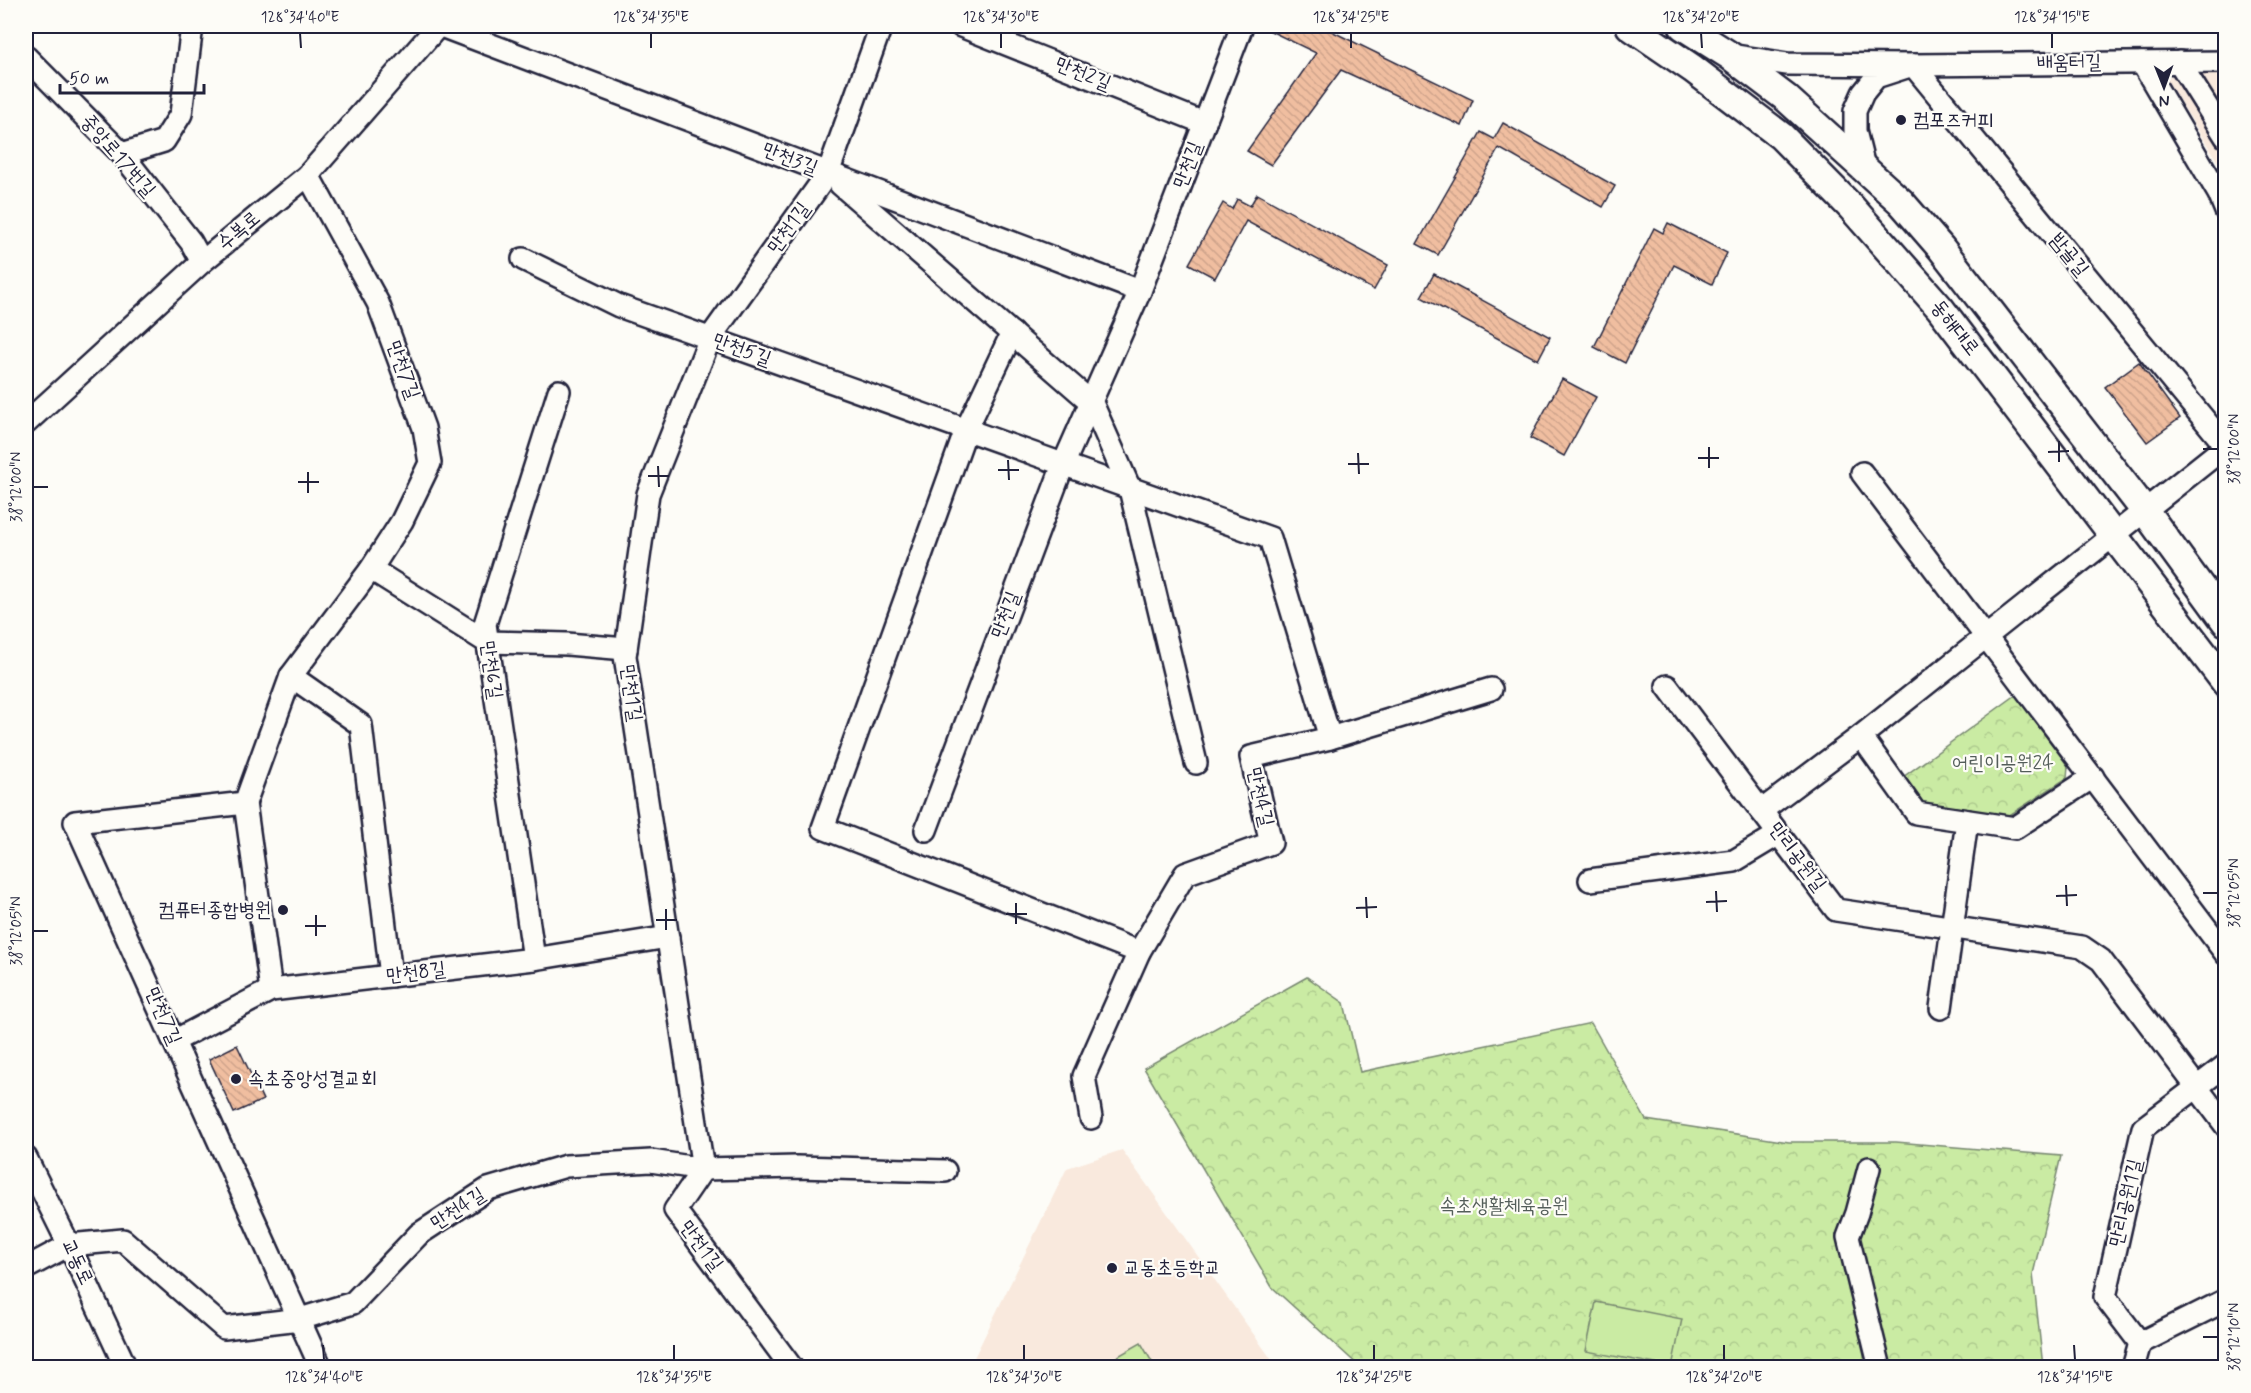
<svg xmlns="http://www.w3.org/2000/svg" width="2251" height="1393" viewBox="0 0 2251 1393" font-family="Mynerve,'Poor Story',sans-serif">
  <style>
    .built { fill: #f9e9dd }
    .forest { fill: url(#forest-crowns); stroke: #76866f; stroke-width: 1.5 }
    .pitch { fill: #caeba3; stroke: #76866f; stroke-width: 1.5 }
    .building { fill: url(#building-back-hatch); stroke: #22223b; stroke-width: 1.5 }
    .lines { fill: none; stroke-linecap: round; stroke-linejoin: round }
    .minor-casing { stroke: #22223b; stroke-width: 26 }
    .major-casing { stroke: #22223b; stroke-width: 32 }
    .minor { stroke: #fdfcf7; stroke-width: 21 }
    .major { stroke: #fdfcf7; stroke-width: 27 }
    .ticks { fill: none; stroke: #22223b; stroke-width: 2 }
    .poi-dot { fill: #22223b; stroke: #fdfcf7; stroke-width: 2 }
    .labels { text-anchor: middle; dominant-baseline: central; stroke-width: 4.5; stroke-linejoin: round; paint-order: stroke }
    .street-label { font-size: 20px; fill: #22223b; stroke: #fdfcf7 }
    .poi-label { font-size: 20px; fill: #22223b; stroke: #fdfcf7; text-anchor: start }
    .park-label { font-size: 20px; fill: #545e5a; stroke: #fdfcf7 }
    .neatline { fill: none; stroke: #22223b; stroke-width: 2 }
    .ticks-label { font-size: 15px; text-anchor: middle; fill: #22223b }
  </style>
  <defs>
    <pattern id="forest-crowns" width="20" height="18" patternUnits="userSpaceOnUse" patternTransform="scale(1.5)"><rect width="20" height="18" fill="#caeba3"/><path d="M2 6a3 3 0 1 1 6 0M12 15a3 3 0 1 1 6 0" fill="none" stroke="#adc98d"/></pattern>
    <pattern id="building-back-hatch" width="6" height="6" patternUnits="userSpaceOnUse" patternTransform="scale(1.5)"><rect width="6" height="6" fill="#f0bea0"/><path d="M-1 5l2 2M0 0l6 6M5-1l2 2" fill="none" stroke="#cea38b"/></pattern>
  </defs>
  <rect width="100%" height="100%" fill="#fdfcf7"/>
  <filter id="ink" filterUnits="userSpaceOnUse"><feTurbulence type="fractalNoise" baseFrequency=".0167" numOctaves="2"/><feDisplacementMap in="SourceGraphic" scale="12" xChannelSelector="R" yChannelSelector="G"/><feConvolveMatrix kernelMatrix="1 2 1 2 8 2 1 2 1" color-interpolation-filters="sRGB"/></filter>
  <g filter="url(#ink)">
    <g class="built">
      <path d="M 2177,73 L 2225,73 L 2225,174 L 2166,79 Z"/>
      <path d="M 1122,1150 L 1277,1367 L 969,1368 L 1067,1168 Z"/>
    </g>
    <g class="forest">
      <path d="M 2016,695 L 2068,766 L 2067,778 L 2005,818 L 1918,804 L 1899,780 Z"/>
      <path d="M 1307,977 L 1344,1003 L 1360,1072 L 1591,1023 L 1646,1120 L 1789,1142 L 1896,1142 L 2061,1156 L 2033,1274 L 2043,1367 L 1360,1367 L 1272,1287 L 1144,1068 Z"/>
    </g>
    <g class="pitch">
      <path d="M 1596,1302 L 1682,1319 L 1672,1367 L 1586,1351 Z"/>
      <path d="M 1141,1343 L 1155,1367 L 1099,1367 Z"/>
    </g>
    <g class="building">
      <path d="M 1260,26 L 1321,26 L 1473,100 L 1462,126 L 1341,70 L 1271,165 L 1247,151 L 1316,53 Z"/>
      <path d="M 1503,123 L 1615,186 L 1603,207 L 1499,148 L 1438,255 L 1417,244 L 1481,132 L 1494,139 Z"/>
      <path d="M 1257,194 L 1388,265 L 1374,290 L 1246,221 L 1215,278 L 1189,264 L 1223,203 L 1232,209 L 1237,199 L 1250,206 Z"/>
      <path d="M 1668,223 L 1727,253 L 1712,284 L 1674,265 L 1625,363 L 1594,347 L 1654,228 L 1663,233 Z"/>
      <path d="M 1434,274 L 1550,337 L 1538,360 L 1421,297 Z"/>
      <path d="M 2139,362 L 2180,418 L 2147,442 L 2105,387 Z"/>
      <path d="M 1562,379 L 1596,397 L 1564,456 L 1530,438 Z"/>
      <path d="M 237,1045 L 263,1100 L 234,1113 L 209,1059 Z"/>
    </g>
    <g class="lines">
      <g class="minor-casing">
        <g id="minor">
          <path d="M 441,26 L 1140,291"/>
          <path d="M 961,26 L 1204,123"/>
          <path d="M 1729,55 L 1787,64 L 1913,65 L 1876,77 L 1863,93 L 1855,111 L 1855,131 L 1864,167"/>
          <path d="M 26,57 L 122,154 L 191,242 L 202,262"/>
          <path d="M 2179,62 L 2226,137"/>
          <path d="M 2142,63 L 2219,194 L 2226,211"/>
          <path d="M 1913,65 L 2226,446"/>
          <path d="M 1913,65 L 2226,62"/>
          <path d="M 122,154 L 164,141 L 181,114 L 192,26"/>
          <path d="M 308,175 L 378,303 L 424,428 L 430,463 L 402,521 L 371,569 L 291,676 L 245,803 L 75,822 L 321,1368"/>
          <path d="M 840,184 L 1092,403 L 1130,489 L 1196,763"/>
          <path d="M 523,259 L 619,306 L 1270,538 L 1330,738"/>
          <path d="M 1012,333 L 966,430 L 823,828 L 1139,952"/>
          <path d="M 26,423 L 202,262 L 308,175 L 438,26"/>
          <path d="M 1862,473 L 2226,954"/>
          <path d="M 371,569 L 487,642 L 567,644 L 626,649"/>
          <path d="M 291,676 L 361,725 L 391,976"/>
          <path d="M 1667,686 L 1836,910 L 2082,947 L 2101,960 L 2226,1126"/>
          <path d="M 1861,736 L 1916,813 L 2015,828 L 2093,777"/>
          <path d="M 245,803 L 271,990"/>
          <path d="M 1761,811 L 1861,736 L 2226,446"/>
          <path d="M 926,830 L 1063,465 L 1140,291 L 1242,26"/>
          <path d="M 1590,880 L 1734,861 L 1779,834"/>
          <path d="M 534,959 L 485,624 L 559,391"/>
          <path d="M 1941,1008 L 1967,821"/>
          <path d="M 174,1041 L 271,990 L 534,959 L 668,937"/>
          <path d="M 1091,1118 L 1084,1076 L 1139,952 L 1185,874 L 1271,843 L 1251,757 L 1330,738 L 1491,689"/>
          <path d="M 26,1158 L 69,1245 L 126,1368"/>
          <path d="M 1869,1168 L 1857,1213 L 1848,1237 L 1880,1368"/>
          <path d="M 26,1268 L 69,1245 L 123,1240 L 224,1328 L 300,1319 L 353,1303 L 419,1234 L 488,1189 L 566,1166 L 651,1161 L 703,1169 L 797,1167 L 945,1171"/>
          <path d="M 2140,1343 L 2105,1297 L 2143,1128 L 2226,1065"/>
          <path d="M 2140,1343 L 2226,1300"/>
          <path d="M 792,1368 L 675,1210 L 703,1169 L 625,656 L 648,494 L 710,338 L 828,173 L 881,26"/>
          <path d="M 2133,1368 L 2140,1343"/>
        </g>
      </g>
      <g class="major-casing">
        <g id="major">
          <path d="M 1630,26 L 1693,69 L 1781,136 L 1851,207 L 1940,308 L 2226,683"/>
          <path d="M 1683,26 L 1729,55 L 1786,98 L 1901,202 L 1941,248 L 2145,511 L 2226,622"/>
        </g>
      </g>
      <use href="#minor" class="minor"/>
      <use href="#major" class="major"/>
    </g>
  </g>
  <path class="ticks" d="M 300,33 L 301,48M 651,33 L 651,48M 1001,33 L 1001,48M 1351,33 L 1351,48M 1701,33 L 1702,48M 2052,33 L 2052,48M 2059,441 L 2059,462M 1709,447 L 1709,468M 2203,449 L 2218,449M 2048,452 L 2069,451M 1358,453 L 1359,474M 1698,458 L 1719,458M 1008,460 L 1009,480M 1348,464 L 1369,464M 658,466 L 659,487M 998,470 L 1019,470M 308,472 L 308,493M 648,476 L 669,476M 298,482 L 319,482M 33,487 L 48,487M 2066,885 L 2067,906M 1716,891 L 1717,912M 2203,893 L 2218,893M 2056,896 L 2077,895M 1366,897 L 1367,918M 1706,902 L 1727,901M 1016,903 L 1016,924M 1356,908 L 1377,907M 666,909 L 666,930M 1006,914 L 1027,914M 316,915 L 316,936M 656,920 L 677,920M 305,926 L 326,926M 33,931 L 48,931M 2203,1337 L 2218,1337M 323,1345 L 324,1360M 674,1345 L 674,1360M 1024,1345 L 1024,1360M 1374,1345 L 1374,1360M 1724,1345 L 1724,1360M 2074,1345 L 2075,1360"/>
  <g class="poi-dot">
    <circle cx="1901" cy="120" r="6"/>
    <circle cx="283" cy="910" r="6"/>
    <circle cx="236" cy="1079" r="6"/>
    <circle cx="1112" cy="1268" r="6"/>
  </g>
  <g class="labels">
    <g class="street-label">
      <text transform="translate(2069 63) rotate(-1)">배움터길</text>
      <text transform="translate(1083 74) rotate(22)">만천2길</text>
      <text transform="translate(118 156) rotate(49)">중앙로17번길</text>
      <text transform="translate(790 159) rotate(21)">만천3길</text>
      <text transform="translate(1188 165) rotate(-69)">만천길</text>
      <text transform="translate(789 228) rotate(-54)">만천1길</text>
      <text transform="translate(239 231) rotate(-40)">수복로</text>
      <text transform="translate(2069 255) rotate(51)">밤골길</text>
      <text transform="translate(1955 328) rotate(52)">동해대로</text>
      <text transform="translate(742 350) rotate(20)">만천5길</text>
      <text transform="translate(403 370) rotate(70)">만천7길</text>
      <text transform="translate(1006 615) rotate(-69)">만천길</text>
      <text transform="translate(491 670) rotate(82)">만천6길</text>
      <text transform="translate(631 693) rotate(82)">만천1길</text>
      <text transform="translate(1260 797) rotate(77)">만천4길</text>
      <text transform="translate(1797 857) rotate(53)">만리공원길</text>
      <text transform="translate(416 973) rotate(-7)">만천8길</text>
      <text transform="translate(163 1016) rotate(66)">만천7길</text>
      <text transform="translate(2126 1203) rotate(-77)">만리공원1길</text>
      <text transform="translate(458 1209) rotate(-33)">만천4길</text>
      <text transform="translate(701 1246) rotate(53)">만천1길</text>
      <text transform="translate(77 1262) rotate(65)">교동로</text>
    </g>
    <g class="poi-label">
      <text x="1913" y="120">컴포즈커피</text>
      <text x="271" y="910" text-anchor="end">컴퓨터종합병원</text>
      <text x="248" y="1079">속초중앙성결교회</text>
      <text x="1124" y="1268">교동초등학교</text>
    </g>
    <g class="park-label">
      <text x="2003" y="763">어린이공원24</text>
      <text x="1504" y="1206">속초생활체육공원</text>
    </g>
  </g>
  <rect width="2251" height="1393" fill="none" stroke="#fdfcf7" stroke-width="66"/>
  <g transform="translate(2164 87) rotate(179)" stroke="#fdfcf7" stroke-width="4.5" paint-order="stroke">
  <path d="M0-4.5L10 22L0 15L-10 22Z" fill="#22223b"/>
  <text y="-9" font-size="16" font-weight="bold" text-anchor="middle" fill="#22223b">N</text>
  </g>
  <path d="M60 84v9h144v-9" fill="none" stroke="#22223b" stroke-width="3"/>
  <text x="69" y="84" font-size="18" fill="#22223b" stroke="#fdfcf7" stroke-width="4.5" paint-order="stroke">50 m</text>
  <rect x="33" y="33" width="2185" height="1327" class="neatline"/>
  <g class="ticks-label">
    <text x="300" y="22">128°34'40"E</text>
    <text x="651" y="22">128°34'35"E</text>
    <text x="1001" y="22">128°34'30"E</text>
    <text x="1351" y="22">128°34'25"E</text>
    <text x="1701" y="22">128°34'20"E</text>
    <text x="2052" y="22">128°34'15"E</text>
    <text transform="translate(2234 449) rotate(-90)" y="5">38°12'00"N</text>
    <text transform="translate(16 487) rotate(-90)" y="5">38°12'00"N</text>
    <text transform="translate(2234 893) rotate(-90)" y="5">38°12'05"N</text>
    <text transform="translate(16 931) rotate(-90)" y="5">38°12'05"N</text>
    <text transform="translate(2234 1337) rotate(-90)" y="5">38°12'10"N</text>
    <text x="324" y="1382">128°34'40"E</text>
    <text x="674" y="1382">128°34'35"E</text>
    <text x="1024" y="1382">128°34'30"E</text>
    <text x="1374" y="1382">128°34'25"E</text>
    <text x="1724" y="1382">128°34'20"E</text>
    <text x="2075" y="1382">128°34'15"E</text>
  </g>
</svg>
